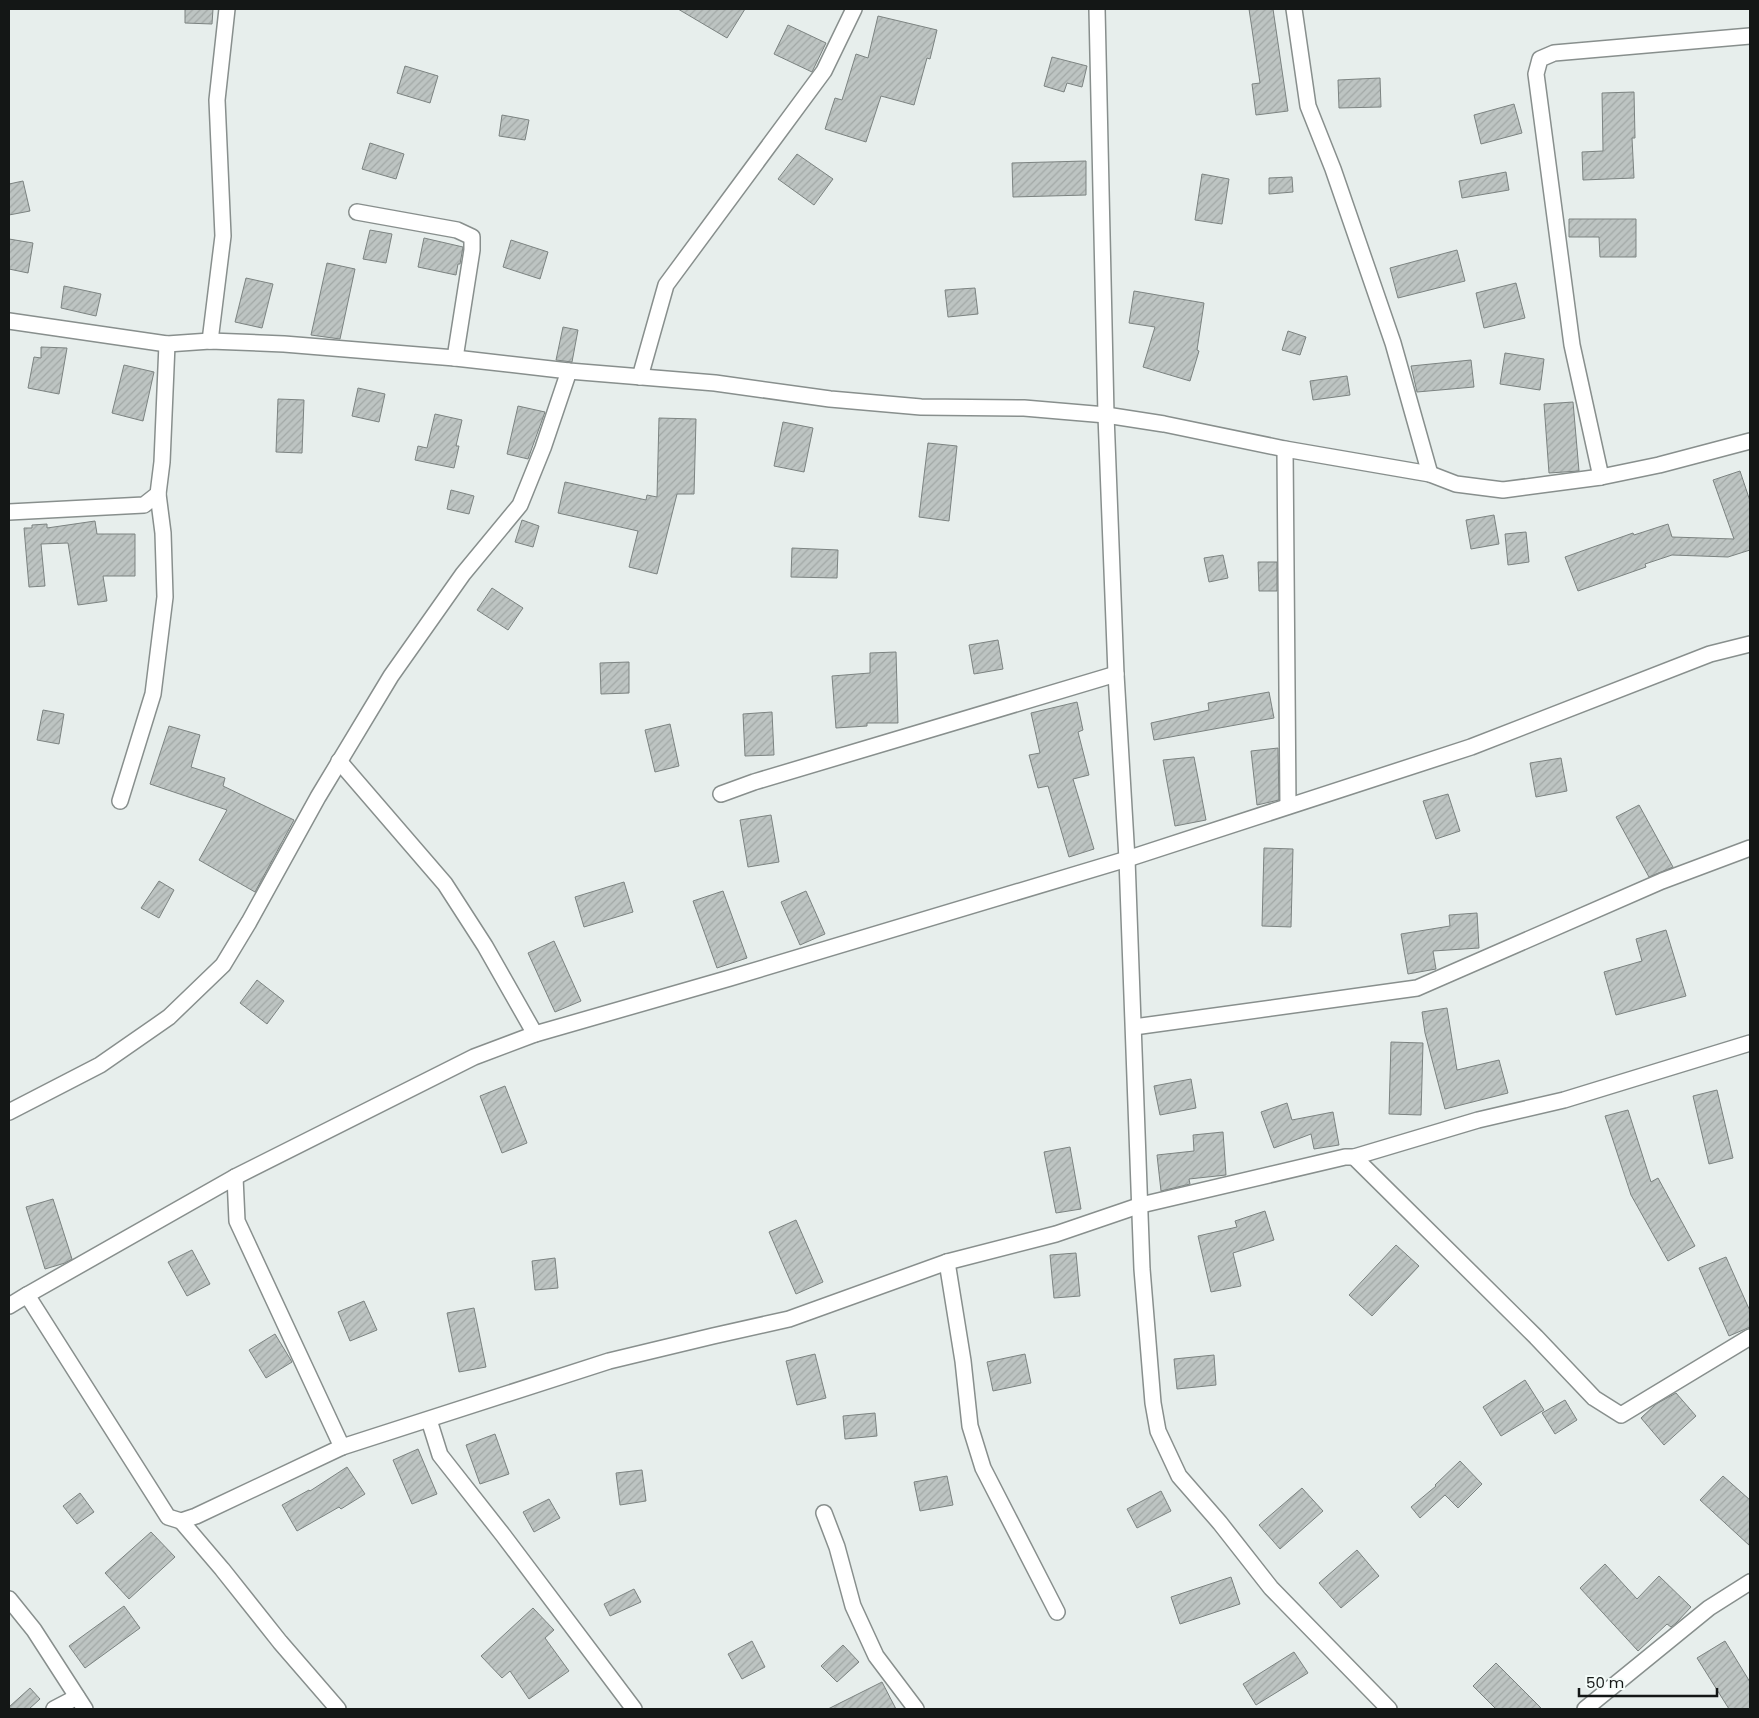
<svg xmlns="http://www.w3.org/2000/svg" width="1759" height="1718" viewBox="0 0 1759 1718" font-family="Poppins,sans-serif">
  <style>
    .building { fill: url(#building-hatch); stroke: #7c8381 }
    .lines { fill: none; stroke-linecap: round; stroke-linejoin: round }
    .street-casing { stroke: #888f8d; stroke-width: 18 }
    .street { stroke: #fff; stroke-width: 15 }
  </style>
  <defs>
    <pattern id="building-hatch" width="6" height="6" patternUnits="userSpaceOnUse" patternTransform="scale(1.25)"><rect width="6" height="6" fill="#bdc4c2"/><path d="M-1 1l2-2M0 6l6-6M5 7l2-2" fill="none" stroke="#a2a8a6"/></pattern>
  </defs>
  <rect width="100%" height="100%" fill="#e7eeec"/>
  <g class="building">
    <path d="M 185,9 L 213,9 L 212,24 L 185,23 Z"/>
    <path d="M 678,9 L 745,9 L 727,38 Z"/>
    <path d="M 1249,9 L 1273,9 L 1288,111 L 1256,115 L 1252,84 L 1260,83 Z"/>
    <path d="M 878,16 L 937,30 L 930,59 L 927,58 L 914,105 L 881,96 L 866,142 L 825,129 L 835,98 L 842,100 L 856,54 L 868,58 Z"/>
    <path d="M 788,25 L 826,43 L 812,72 L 774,54 Z"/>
    <path d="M 1052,57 L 1087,66 L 1082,87 L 1067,83 L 1064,92 L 1044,86 Z"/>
    <path d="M 405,66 L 438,76 L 430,103 L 397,93 Z"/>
    <path d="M 1380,78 L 1381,107 L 1339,108 L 1338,80 Z"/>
    <path d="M 1634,92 L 1635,138 L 1632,138 L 1634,178 L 1583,180 L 1582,152 L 1603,151 L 1602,93 Z"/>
    <path d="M 1514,104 L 1522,133 L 1481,144 L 1474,115 Z"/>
    <path d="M 502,115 L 529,120 L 525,140 L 499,136 Z"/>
    <path d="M 370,143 L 404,154 L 396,179 L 362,169 Z"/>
    <path d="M 797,154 L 833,179 L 814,205 L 778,179 Z"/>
    <path d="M 1086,161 L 1086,195 L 1013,197 L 1012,163 Z"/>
    <path d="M 1506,172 L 1509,190 L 1462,198 L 1459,181 Z"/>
    <path d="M 1202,174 L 1229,179 L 1222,224 L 1195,220 Z"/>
    <path d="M 1292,177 L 1293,192 L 1269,194 L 1269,178 Z"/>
    <path d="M 23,181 L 30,211 L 9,215 L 9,184 Z"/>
    <path d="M 1569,219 L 1636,219 L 1636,257 L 1600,257 L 1599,237 L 1569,237 Z"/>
    <path d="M 370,230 L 392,234 L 386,263 L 363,259 Z"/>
    <path d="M 424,238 L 463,247 L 460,264 L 458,264 L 456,275 L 418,267 Z"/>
    <path d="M 9,239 L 33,243 L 28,273 L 9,269 Z"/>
    <path d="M 511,240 L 548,252 L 540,279 L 503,267 Z"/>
    <path d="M 1457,250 L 1465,281 L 1398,298 L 1390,268 Z"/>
    <path d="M 327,263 L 355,269 L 340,339 L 311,335 Z"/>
    <path d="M 246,278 L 273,284 L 262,328 L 235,322 Z"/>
    <path d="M 1516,283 L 1525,318 L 1484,328 L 1476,293 Z"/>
    <path d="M 64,286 L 101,294 L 96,316 L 61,308 Z"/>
    <path d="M 975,288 L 978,314 L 948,317 L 945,290 Z"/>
    <path d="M 1134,291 L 1204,303 L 1197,350 L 1199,351 L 1190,381 L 1143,367 L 1155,327 L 1129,323 Z"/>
    <path d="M 563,327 L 578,330 L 572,362 L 556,360 Z"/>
    <path d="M 1288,331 L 1306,337 L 1300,355 L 1282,350 Z"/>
    <path d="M 41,347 L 67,348 L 59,394 L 28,388 L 34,357 L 41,358 Z"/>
    <path d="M 1505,353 L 1544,359 L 1540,390 L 1500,384 Z"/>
    <path d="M 1471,360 L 1474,387 L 1417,392 L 1411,366 Z"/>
    <path d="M 124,365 L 154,372 L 143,421 L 112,413 Z"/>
    <path d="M 1347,376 L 1350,395 L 1313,400 L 1310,381 Z"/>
    <path d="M 358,388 L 385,394 L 379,422 L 352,416 Z"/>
    <path d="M 278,399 L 304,400 L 302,453 L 276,452 Z"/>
    <path d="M 1573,402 L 1579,471 L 1549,473 L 1544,404 Z"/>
    <path d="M 518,406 L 545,412 L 528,459 L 507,454 Z"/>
    <path d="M 435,414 L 462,420 L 456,446 L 459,446 L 454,468 L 415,460 L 418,446 L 427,448 Z"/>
    <path d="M 659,418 L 696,419 L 694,494 L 677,494 L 657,574 L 629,567 L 638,531 L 558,513 L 565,482 L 646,500 L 647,495 L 657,497 Z"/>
    <path d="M 783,422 L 813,428 L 804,472 L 774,466 Z"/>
    <path d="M 928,443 L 957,446 L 949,521 L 919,517 Z"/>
    <path d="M 1740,471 L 1750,501 L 1750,550 L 1728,557 L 1672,555 L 1645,564 L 1646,567 L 1578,591 L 1565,557 L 1633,533 L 1634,535 L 1668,524 L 1672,537 L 1734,539 L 1713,480 Z"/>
    <path d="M 451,490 L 474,496 L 469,514 L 447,509 Z"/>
    <path d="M 1494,515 L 1499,544 L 1471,549 L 1466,520 Z"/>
    <path d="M 522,520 L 539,526 L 533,547 L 515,542 Z"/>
    <path d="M 95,521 L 97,534 L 135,534 L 135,576 L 103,576 L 107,601 L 78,605 L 68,543 L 41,544 L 45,586 L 29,587 L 24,528 L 32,528 L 32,525 L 47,524 L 47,528 Z"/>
    <path d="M 1526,532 L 1529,562 L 1508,565 L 1505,534 Z"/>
    <path d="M 792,548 L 838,550 L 837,578 L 791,577 Z"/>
    <path d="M 1223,555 L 1228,578 L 1209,582 L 1204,558 Z"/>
    <path d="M 1258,562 L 1277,562 L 1277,591 L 1259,591 Z"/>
    <path d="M 492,588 L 523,608 L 508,630 L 477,610 Z"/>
    <path d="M 998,640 L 1003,669 L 974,674 L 969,645 Z"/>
    <path d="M 896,652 L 898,723 L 867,723 L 867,726 L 836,728 L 832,676 L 870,673 L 870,653 Z"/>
    <path d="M 629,662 L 629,693 L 601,694 L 600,663 Z"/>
    <path d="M 1269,692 L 1274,718 L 1154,740 L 1151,723 L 1209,710 L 1208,703 Z"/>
    <path d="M 1077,702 L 1083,730 L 1078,732 L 1089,775 L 1073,779 L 1094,849 L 1069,857 L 1048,786 L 1038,788 L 1029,755 L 1040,753 L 1031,713 Z"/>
    <path d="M 43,710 L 64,714 L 59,744 L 37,740 Z"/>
    <path d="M 772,712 L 774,755 L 745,756 L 743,714 Z"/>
    <path d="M 670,724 L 679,766 L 655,772 L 645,730 Z"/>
    <path d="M 169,726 L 200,735 L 191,767 L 225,778 L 223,786 L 294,820 L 255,892 L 199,860 L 227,810 L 150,784 Z"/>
    <path d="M 1278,748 L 1279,800 L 1257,805 L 1251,751 Z"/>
    <path d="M 1194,757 L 1206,820 L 1175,826 L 1163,760 Z"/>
    <path d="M 1561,758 L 1567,791 L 1536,797 L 1530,763 Z"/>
    <path d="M 1448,794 L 1460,831 L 1436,839 L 1423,801 Z"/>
    <path d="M 1639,805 L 1673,867 L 1649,877 L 1616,817 Z"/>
    <path d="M 771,815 L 779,862 L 748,867 L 740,820 Z"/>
    <path d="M 1264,848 L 1293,849 L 1291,927 L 1262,926 Z"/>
    <path d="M 159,881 L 174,890 L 159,918 L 141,908 Z"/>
    <path d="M 624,882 L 633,912 L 584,927 L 575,897 Z"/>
    <path d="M 723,891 L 747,958 L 717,968 L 693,901 Z"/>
    <path d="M 806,891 L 825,934 L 800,945 L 781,902 Z"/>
    <path d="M 1477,913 L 1479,948 L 1433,951 L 1436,969 L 1408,974 L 1401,934 L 1450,926 L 1449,915 Z"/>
    <path d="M 1666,930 L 1686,996 L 1616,1015 L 1604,972 L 1642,961 L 1636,939 Z"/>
    <path d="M 554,941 L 581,1001 L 555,1012 L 528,953 Z"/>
    <path d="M 257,980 L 284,1001 L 267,1024 L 240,1003 Z"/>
    <path d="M 1447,1008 L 1457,1070 L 1499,1060 L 1508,1093 L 1445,1109 L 1425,1033 L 1422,1012 Z"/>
    <path d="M 1391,1042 L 1423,1043 L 1421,1115 L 1389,1114 Z"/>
    <path d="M 1191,1079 L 1196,1108 L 1160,1115 L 1154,1086 Z"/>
    <path d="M 505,1086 L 527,1143 L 502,1153 L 480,1096 Z"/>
    <path d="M 1717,1090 L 1733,1158 L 1709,1164 L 1693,1096 Z"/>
    <path d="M 1287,1103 L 1292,1120 L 1333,1112 L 1339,1145 L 1314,1149 L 1311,1134 L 1274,1148 L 1261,1112 Z"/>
    <path d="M 1628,1110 L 1651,1182 L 1658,1178 L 1695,1246 L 1668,1261 L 1631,1195 L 1605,1116 Z"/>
    <path d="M 1223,1132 L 1226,1175 L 1189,1179 L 1190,1184 L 1161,1191 L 1157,1155 L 1194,1151 L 1193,1135 Z"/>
    <path d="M 1070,1147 L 1081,1209 L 1056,1213 L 1044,1152 Z"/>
    <path d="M 53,1199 L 72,1259 L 65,1263 L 45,1269 L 26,1207 Z"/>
    <path d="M 1265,1211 L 1274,1240 L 1233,1253 L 1241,1286 L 1211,1292 L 1198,1236 L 1237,1227 L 1235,1221 Z"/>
    <path d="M 796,1220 L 823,1282 L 796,1294 L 769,1232 Z"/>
    <path d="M 1396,1245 L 1419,1266 L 1372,1316 L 1349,1295 Z"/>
    <path d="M 192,1250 L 210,1284 L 187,1296 L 168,1262 Z"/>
    <path d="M 1076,1253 L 1080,1296 L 1054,1298 L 1050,1255 Z"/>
    <path d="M 1726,1257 L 1750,1311 L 1750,1327 L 1729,1336 L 1699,1268 Z"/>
    <path d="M 555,1258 L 558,1288 L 535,1290 L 532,1261 Z"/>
    <path d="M 364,1301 L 377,1330 L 350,1341 L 338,1312 Z"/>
    <path d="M 474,1308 L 486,1367 L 459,1372 L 447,1313 Z"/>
    <path d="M 275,1334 L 292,1362 L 266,1378 L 249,1350 Z"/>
    <path d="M 815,1354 L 826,1398 L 797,1405 L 786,1361 Z"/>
    <path d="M 1025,1354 L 1031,1383 L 993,1391 L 987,1362 Z"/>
    <path d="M 1214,1355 L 1216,1385 L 1177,1389 L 1174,1359 Z"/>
    <path d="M 1525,1380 L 1544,1410 L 1501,1436 L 1483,1407 Z"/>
    <path d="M 1676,1393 L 1696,1416 L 1664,1445 L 1641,1418 L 1656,1404 Z"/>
    <path d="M 1565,1400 L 1577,1420 L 1555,1434 L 1542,1413 Z"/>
    <path d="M 875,1413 L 877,1436 L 845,1439 L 843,1416 Z"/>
    <path d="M 495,1434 L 509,1474 L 480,1484 L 466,1445 Z"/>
    <path d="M 418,1449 L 437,1494 L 412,1504 L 393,1460 Z"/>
    <path d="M 1460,1461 L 1482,1484 L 1458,1508 L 1445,1495 L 1420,1518 L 1411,1507 L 1436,1486 L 1435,1485 Z"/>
    <path d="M 347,1467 L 365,1494 L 341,1509 L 339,1507 L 297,1531 L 282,1505 L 309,1490 L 310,1491 Z"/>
    <path d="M 642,1470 L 646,1501 L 620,1505 L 616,1473 Z"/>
    <path d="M 947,1476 L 953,1505 L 920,1511 L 914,1482 Z"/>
    <path d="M 1723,1476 L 1750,1500 L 1750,1546 L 1700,1500 Z"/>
    <path d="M 1302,1488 L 1323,1511 L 1280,1549 L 1259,1525 Z"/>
    <path d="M 1161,1491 L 1171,1511 L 1137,1528 L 1127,1509 Z"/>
    <path d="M 80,1493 L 94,1512 L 77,1524 L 63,1506 Z"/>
    <path d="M 549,1499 L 560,1518 L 534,1532 L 523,1512 Z"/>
    <path d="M 151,1532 L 175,1557 L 129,1599 L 105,1573 Z"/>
    <path d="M 1357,1550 L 1379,1576 L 1341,1608 L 1319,1583 Z"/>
    <path d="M 1605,1564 L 1637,1599 L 1659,1576 L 1691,1607 L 1676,1623 L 1671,1627 L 1667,1624 L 1638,1651 L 1580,1588 Z"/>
    <path d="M 1231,1577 L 1240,1604 L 1180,1624 L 1171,1597 Z"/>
    <path d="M 634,1589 L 641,1602 L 610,1616 L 604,1604 Z"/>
    <path d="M 124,1606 L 140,1628 L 85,1668 L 69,1646 Z"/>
    <path d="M 533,1608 L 554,1630 L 545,1638 L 569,1671 L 529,1699 L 510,1671 L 502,1678 L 481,1656 Z"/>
    <path d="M 752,1641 L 765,1667 L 742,1679 L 728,1654 Z"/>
    <path d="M 1725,1641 L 1750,1682 L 1750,1709 L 1729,1709 L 1697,1658 Z"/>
    <path d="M 843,1645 L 859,1662 L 837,1682 L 821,1666 Z"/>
    <path d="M 1294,1652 L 1308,1673 L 1256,1705 L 1243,1684 Z"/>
    <path d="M 1496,1663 L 1542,1709 L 1496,1709 L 1473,1686 Z"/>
    <path d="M 882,1682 L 896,1709 L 828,1709 Z"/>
    <path d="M 30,1688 L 40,1699 L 29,1709 L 9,1709 L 9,1707 Z"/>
  </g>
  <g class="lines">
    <g class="street-casing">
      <g id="street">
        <path d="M 1097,9 L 1106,415 L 1116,674 L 1127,859 L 1142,1269 L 1153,1403 L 1158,1431 L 1179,1476 L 1220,1523 L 1271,1588 L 1389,1709"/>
        <path d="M 1294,9 L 1308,106 L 1333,169 L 1393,343 L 1430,474"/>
        <path d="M 357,212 L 457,230 L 472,237 L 472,250 L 455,358"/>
        <path d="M 9,321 L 167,344 L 210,341 L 284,344 L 455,358 L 569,371 L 715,383 L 830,399 L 921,407 L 1024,408 L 1106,415 L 1164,424 L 1285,449 L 1430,474 L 1456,484 L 1503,490 L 1601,477 L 1659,465 L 1750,441"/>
        <path d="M 210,341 L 223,236 L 217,100 L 227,9"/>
        <path d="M 640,377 L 666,285 L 824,71 L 854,9"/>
        <path d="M 1285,449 L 1288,806"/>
        <path d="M 1601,477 L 1572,345 L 1536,74 L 1540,59 L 1554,53 L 1750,36"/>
        <path d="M 9,512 L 144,505 L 158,494 L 162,462 L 167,344"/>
        <path d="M 339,761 L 445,884 L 485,946 L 535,1034"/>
        <path d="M 721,794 L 754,782 L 1116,674"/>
        <path d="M 120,801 L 153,694 L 165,597 L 163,533 L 158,494"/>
        <path d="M 1134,1027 L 1417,988 L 1662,881 L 1750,848"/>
        <path d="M 9,1112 L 100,1065 L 169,1017 L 223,965 L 249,922 L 318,797 L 391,676 L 463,574 L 520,505 L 543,448 L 569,371"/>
        <path d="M 1354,1157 L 1536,1337 L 1594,1398 L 1621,1415 L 1750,1337"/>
        <path d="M 235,1177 L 237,1221 L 342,1447"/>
        <path d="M 947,1262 L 963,1361 L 970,1426 L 983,1468 L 1057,1612"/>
        <path d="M 27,1295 L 235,1177 L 474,1057 L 535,1034 L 730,978 L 1127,859 L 1471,747 L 1710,654 L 1750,644"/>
        <path d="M 9,1306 L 27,1295 L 168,1517 L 181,1521 L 196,1516 L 342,1447 L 609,1361 L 713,1336 L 789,1319 L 947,1262 L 1056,1234 L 1141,1205 L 1345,1157 L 1354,1157 L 1478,1120 L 1564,1100 L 1750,1043"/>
        <path d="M 429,1420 L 440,1455 L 503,1535 L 634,1709"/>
        <path d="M 824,1513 L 837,1547 L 853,1606 L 876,1656 L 916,1709"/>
        <path d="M 181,1521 L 222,1569 L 280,1642 L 338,1709"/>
        <path d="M 9,1599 L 34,1630 L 85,1709"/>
        <path d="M 54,1709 L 77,1697"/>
        <path d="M 1585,1709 L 1709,1608 L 1750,1582"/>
      </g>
    </g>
    <use href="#street" class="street"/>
  </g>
  <rect width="1759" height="1718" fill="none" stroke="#141716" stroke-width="20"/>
  <path d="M1579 1688v8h138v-8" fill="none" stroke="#141716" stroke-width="2.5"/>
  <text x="1586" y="1688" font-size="15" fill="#141716" stroke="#f4fcf9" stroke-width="4" paint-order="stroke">50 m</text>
</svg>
